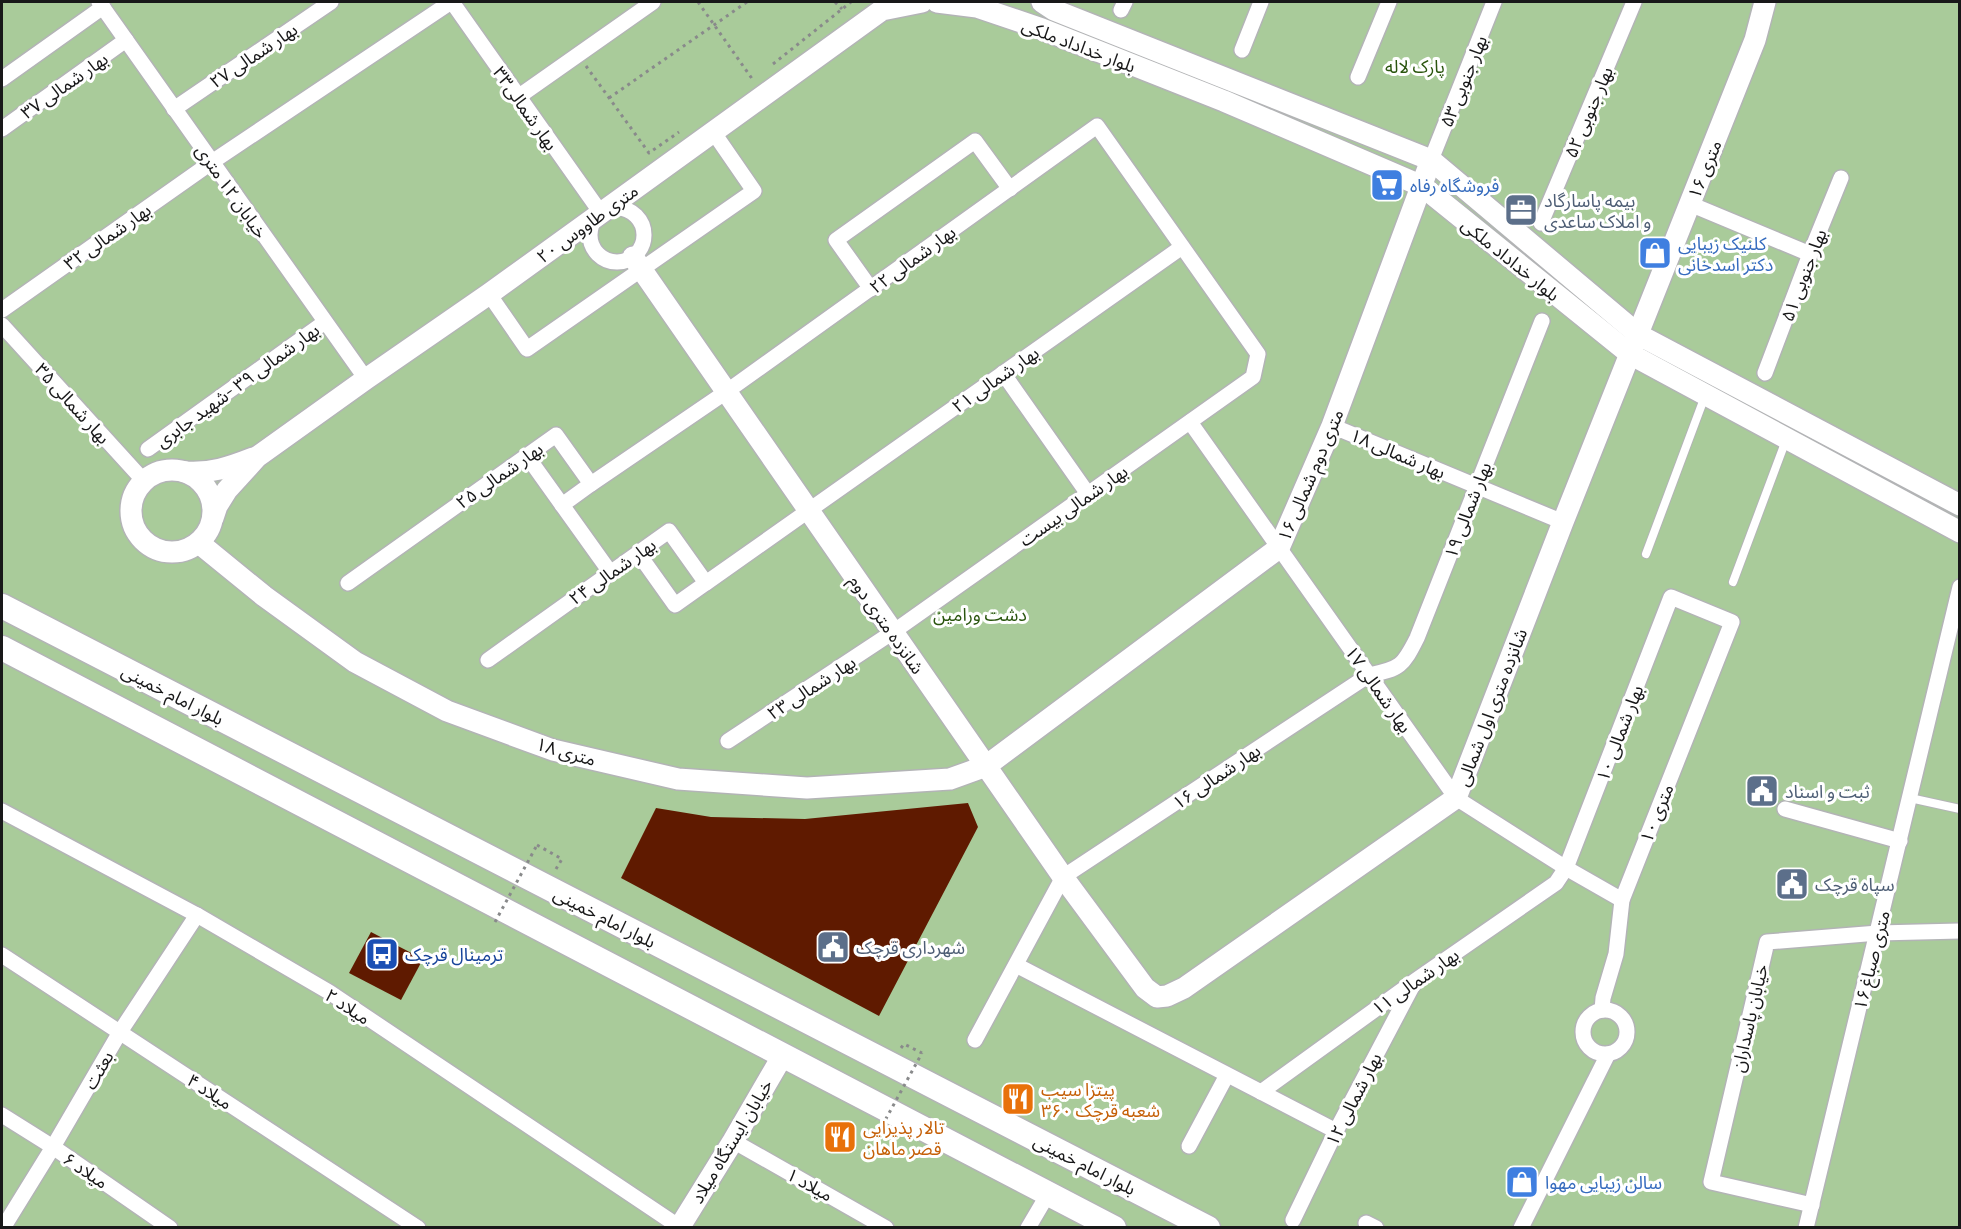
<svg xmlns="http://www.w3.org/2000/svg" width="1961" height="1229" viewBox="0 0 1961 1229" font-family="Manrope,'Noto Sans Arabic',sans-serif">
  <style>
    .green { fill: #a9cb9a }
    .building { fill: #5f1a00 }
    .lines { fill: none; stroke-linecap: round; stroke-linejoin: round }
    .lane-casing { stroke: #b3b4b6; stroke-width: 10 }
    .street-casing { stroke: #b3b4b6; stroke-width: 18 }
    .secondary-casing { stroke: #b3b4b6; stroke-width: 24 }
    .primary-casing { stroke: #b3b4b6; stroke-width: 27 }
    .path { stroke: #898a8b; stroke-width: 3; stroke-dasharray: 3 4.5; stroke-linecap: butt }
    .lane { stroke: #fff; stroke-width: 8 }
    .street { stroke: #fff; stroke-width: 15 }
    .secondary { stroke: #fff; stroke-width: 21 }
    .primary { stroke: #fff; stroke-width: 24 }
    .path-bridge { stroke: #898a8b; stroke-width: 3; stroke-dasharray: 3 4.5; stroke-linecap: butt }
    .labels { text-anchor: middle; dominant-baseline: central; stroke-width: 6; stroke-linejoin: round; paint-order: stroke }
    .street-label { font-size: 18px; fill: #181819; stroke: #fff }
    .park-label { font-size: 18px; fill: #2a550e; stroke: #fff }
    .shop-label { font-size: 18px; fill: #366cbe; stroke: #fff; text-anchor: start }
    .service-label { font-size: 18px; fill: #4e5e75; stroke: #fff; text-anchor: start }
    .transit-label { font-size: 18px; fill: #164399; stroke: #fff; text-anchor: start }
    .food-label { font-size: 18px; fill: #c56008; stroke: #fff; text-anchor: start }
  </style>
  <rect width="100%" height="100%" fill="#e0e2e3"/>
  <path class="green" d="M 2,2 L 1959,2 L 1959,1227 L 2,1228 Z"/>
  <g class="building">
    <path d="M 968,803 L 978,827 L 879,1016 L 621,878 L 656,808 L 711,817 L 805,819 Z"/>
    <path d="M 371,932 L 423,959 L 401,1000 L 349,973 Z"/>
  </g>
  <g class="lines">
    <g class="lane-casing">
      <g id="lane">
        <path d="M 1646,554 L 1705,396"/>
        <path d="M 1733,582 L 1786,440"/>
        <path d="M 1910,798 L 1960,809"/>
      </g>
    </g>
    <g class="street-casing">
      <g id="street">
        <path d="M 99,2 L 366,379"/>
        <path d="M 452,2 L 601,213"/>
        <path d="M 1121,10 L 1125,2"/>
        <path d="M 1242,50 L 1261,2"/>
        <path d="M 1358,77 L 1389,2"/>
        <path d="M 2,79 L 103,7"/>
        <path d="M 518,97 L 653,2"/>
        <path d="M 174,109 L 331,2"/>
        <path d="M 2,129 L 126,40"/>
        <path d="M 1431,160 L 1494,2"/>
        <path d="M 1690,204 L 1810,254"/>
        <circle cx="617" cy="235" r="27"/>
        <path d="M 1541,223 L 1634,2"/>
        <path d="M 871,289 L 836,240 L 975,141 L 1010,189"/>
        <path d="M 489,294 L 527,349 L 754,191 L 714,133"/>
        <path d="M 2,310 L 212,162 L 451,2"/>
        <path d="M 2,325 L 144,481"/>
        <path d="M 1003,373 L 1088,494"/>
        <path d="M 1765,373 L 1810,254 L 1841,178"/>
        <path d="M 1190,422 L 1456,798 L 1566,868 L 1622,900"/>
        <path d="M 1332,426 L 1563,522"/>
        <path d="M 148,449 L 325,322"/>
        <path d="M 527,456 L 610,572"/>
        <path d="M 562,505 L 591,484"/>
        <path d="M 638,553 L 675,605 L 706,583"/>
        <path d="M 348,583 L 556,435 L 591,484 L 726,392 L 1097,126 L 1258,354 L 1253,377 L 893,632 L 728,741"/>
        <path d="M 488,660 L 669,531 L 706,583 L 1182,247"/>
        <path d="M 1785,809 L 1900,841"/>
        <path d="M 2,811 L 197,915 L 329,992 L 681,1228"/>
        <path d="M 2,955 L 418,1228"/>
        <path d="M 1016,965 L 1336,1131"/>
        <circle cx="1605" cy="1032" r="22"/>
        <path d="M 975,1040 L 1063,877 L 1369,675 C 1400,669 1403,666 1417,638 L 1542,321"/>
        <path d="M 1261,1092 L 1416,980 L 1556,883 L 1566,868 L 1671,597 L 1732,622 L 1622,900 L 1616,954 L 1603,998 L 1602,1010"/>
        <path d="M 2,1115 L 53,1147 L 170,1228"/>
        <path d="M 733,1141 L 886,1228"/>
        <path d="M 1189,1146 L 1227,1075"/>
        <path d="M 1812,1205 L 1711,1182 L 1767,942 L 1878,933 L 1960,931"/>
        <path d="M 1293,1220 L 1336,1131 L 1414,983"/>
        <path d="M 1366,1223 L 1376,1228"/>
        <path d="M 3,1228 L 53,1147 L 120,1032 L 197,915"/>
        <path d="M 1028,1228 L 1048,1194"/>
        <path d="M 1521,1228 L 1608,1054"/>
        <path d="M 1806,1228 L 1960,587"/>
      </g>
    </g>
    <g class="secondary-casing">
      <g id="secondary">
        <path d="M 937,2 L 977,7 L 1042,29 L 1224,101 L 1422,186 L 1630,354 L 1960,532"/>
        <path d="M 1042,2 L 1054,10 L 1431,160 L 1639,335 L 1960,505"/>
        <path d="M 633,257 L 1063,877 L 1145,988 L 1157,997 L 1167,996 L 1184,988 L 1456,798 L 1563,522 L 1755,40 L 1765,2"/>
        <circle cx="172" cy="511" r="41"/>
        <path d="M 185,472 C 210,474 230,467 253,458"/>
        <path d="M 213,518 L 217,506 L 227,490 L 257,457 L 366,379 L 489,294 L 882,10 L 922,2"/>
        <path d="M 199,543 L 264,596 L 355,662 L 447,711 L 553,750 L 678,779 L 807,788 L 950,779 L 986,766 L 1279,548 L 1332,426 L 1431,160"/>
        <path d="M 679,1228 L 733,1141 L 783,1055"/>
      </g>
    </g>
    <g class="primary-casing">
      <g id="primary">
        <path d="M 2,606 L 1208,1228"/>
        <path d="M 2,648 L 1114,1228"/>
      </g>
    </g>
    <g class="path">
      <path d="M 698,2 L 753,80"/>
      <path d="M 835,2 L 842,9"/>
      <path d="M 773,64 L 851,2"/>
      <path d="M 586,66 L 649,153 L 679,132"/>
      <path d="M 609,98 L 747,2"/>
      <path d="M 537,845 L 562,859 L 556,869"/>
      <path d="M 901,1048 L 904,1044 L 922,1053"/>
    </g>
    <use href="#lane" class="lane"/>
    <use href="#street" class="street"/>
    <use href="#secondary" class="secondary"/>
    <use href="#primary" class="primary"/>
    <g class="path-bridge">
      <path d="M 495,922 L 537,845"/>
      <path d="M 882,1126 L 922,1053"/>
    </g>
  </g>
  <defs>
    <g id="supermarket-square" transform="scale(1.725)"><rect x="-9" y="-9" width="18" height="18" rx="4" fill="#3f7fe0" stroke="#fff"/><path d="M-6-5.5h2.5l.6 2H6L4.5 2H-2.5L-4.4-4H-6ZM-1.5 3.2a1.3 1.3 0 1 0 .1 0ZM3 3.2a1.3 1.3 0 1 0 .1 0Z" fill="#fff"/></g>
    <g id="office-square" transform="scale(1.725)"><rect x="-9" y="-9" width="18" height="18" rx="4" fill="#5c6f8a" stroke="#fff"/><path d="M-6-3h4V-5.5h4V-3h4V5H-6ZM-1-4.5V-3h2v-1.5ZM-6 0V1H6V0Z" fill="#fff"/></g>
    <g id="shop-square" transform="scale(1.725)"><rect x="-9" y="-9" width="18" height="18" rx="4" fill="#3f7fe0" stroke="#fff"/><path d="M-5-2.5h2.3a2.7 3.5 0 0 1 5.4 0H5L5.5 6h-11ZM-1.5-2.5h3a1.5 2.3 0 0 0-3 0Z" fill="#fff"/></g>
    <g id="civic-square" transform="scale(1.725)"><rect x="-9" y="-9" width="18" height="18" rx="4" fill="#5c6f8a" stroke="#fff"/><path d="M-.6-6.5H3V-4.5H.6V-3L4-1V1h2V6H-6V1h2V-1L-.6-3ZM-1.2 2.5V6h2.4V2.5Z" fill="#fff"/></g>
    <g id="bus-square" transform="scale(1.725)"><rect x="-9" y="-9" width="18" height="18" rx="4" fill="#1a4fb4" stroke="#fff"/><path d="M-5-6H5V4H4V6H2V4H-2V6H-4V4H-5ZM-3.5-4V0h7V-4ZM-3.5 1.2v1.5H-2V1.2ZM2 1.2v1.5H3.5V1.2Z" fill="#fff"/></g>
    <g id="restaurant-square" transform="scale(1.725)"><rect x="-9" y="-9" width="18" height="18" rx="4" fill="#e8710a" stroke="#fff"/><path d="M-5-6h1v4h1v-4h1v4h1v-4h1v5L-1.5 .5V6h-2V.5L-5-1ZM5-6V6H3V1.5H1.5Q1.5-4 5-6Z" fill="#fff"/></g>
  </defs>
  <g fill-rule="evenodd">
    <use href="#supermarket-square" x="1387" y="185"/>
    <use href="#office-square" x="1521" y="210"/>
    <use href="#shop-square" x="1655" y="253"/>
    <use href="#civic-square" x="1762" y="791"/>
    <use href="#civic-square" x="1792" y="884"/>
    <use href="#civic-square" x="833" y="947"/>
    <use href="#bus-square" x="382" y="954"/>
    <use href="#restaurant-square" x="1018" y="1099"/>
    <use href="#restaurant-square" x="840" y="1137"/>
    <use href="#shop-square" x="1522" y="1182"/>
  </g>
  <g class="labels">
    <g class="street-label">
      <text transform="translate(1079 45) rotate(21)">بلوار خداداد ملکی</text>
      <text transform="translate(253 55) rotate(-34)">بهار شمالی ۲۷</text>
      <text transform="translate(1463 81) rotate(-68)">بهار جنوبی ۵۳</text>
      <text transform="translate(64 85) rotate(-35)">بهار شمالی ۳۷</text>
      <text transform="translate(526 108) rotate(55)">بهار شمالی۳۳</text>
      <text transform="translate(1588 112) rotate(-67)">بهار جنوبی ۵۲</text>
      <text transform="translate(1704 169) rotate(-68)">۱۶ متری</text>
      <text transform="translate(232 191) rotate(55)">خیابان ۱۲ متری</text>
      <text transform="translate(587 223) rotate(-36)">۲۰ متری طاووس</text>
      <text transform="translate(107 236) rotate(-35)">بهار شمالی ۳۲</text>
      <text transform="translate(912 259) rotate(-36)">بهار شمالی ۲۲</text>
      <text transform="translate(1511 259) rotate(39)">بلوار خداداد ملکی</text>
      <text transform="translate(1803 275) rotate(-69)">بهار جنوبی ۵۱</text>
      <text transform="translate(995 379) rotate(-35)">بهار شمالی ۲۱</text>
      <text transform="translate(237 385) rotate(-36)">بهار شمالی ۳۹ -شهید جابری</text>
      <text transform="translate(73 403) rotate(48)">بهار شمالی ۳۵</text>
      <text transform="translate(1398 453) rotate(23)">بهار شمالی ۱۸</text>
      <text transform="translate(499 475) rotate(-35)">بهار شمالی ۲۵</text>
      <text transform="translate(1310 475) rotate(-67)">۱۶ متری دوم شمالی</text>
      <text transform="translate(1073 505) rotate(-35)">بهار شمالی بیست</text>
      <text transform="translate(1467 510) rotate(-69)">بهار شمالی ۱۹</text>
      <text transform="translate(612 571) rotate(-35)">بهار شمالی ۲۴</text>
      <text transform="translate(887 624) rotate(55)">شانزده متری دوم</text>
      <text transform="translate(811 687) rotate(-33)">بهار شمالی ۲۳</text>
      <text transform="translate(1379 689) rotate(55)">بهار شمالی ۱۷</text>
      <text transform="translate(173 694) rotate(27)">بلوار امام خمینی</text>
      <text transform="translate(1491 707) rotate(-69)">شانزده متری اول شمالی</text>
      <text transform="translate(1619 733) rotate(-69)">بهار شمالی ۱۰</text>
      <text transform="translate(566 751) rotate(16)">۱۸ متری</text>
      <text transform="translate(1216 776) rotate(-34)">بهار شمالی ۱۶</text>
      <text transform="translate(1656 813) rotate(-68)">۱۰ متری</text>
      <text transform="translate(605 917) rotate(27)">بلوار امام خمینی</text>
      <text transform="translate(1871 960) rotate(-76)">۱۶ متری صباغ</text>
      <text transform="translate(1415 981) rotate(-35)">بهار شمالی ۱۱</text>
      <text transform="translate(348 1006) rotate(33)">میلاد ۲</text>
      <text transform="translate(1749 1018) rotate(-77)">خیابان پاسداران</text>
      <text transform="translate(98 1070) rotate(-60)">بعثت</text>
      <text transform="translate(210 1091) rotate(33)">میلاد ۴</text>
      <text transform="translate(1353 1099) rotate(-63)">بهار شمالی ۱۲</text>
      <text transform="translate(731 1141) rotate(-59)">خیابان ایستگاه میلاد</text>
      <text transform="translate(1085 1164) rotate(27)">بلوار امام خمینی</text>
      <text transform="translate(86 1170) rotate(34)">میلاد ۶</text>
      <text transform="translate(810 1184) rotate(29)">میلاد ۱</text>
    </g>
    <g class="park-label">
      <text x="1415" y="66">پارک لاله</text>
      <text x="980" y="614">دشت ورامین</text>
    </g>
    <g class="shop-label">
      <text x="1410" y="185">فروشگاه رفاه</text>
      <text x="1678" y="243">کلنیک زیبایی<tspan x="1678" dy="21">دکتر اسدخانی</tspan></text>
      <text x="1545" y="1182">سالن زیبایی مهوا</text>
    </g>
    <g class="service-label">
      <text x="1544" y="200">بیمه پاسارگاد<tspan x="1544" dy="21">و املاک ساعدی</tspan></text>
      <text x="1785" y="791">ثبت و اسناد</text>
      <text x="1815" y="884">سپاه قرچک</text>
      <text x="856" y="947">شهرداری قرچک</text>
    </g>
    <g class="transit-label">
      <text x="405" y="954">ترمینال قرچک</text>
    </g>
    <g class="food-label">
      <text x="1041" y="1089">پیتزا سیب<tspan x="1041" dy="21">۳۶۰ شعبه قرچک</tspan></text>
      <text x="863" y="1127">تالار پذیرایی<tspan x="863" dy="21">قصر ماهان</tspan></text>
    </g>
  </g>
  <rect width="1961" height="1229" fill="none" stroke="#181819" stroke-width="6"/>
</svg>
